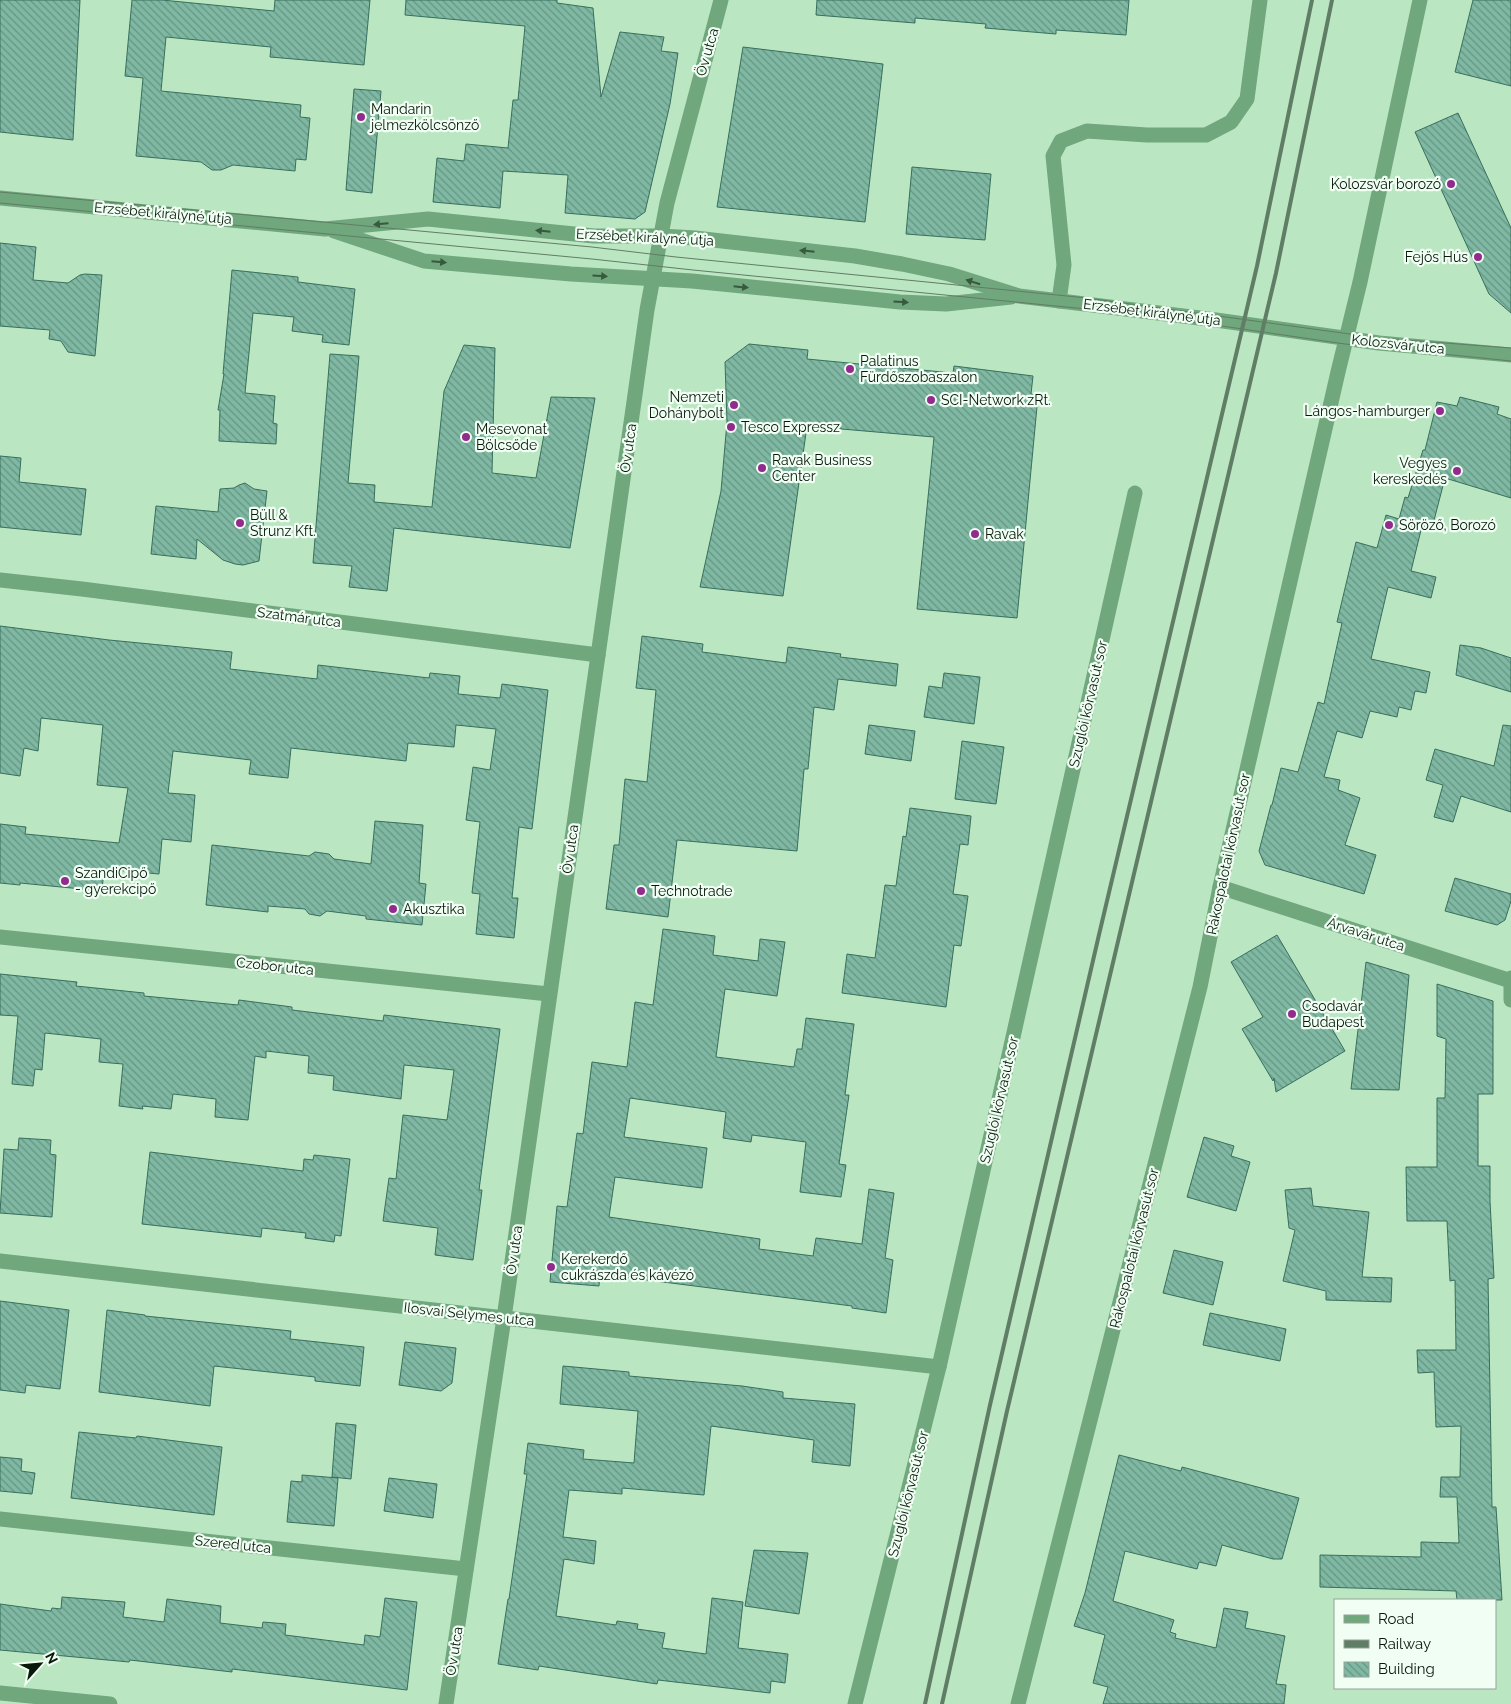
<svg xmlns="http://www.w3.org/2000/svg" width="1511" height="1704" viewBox="0 0 1511 1704" font-family="Raleway,sans-serif">
  <style>
    .building { fill: url(#building-back-hatch); stroke: #386f5d }
    .lines { fill: none; stroke-linecap: round; stroke-linejoin: round }
    .minor { stroke: #70a77c; stroke-width: 15 }
    .tram { stroke: #607d65; stroke-width: 1 }
    .rail { stroke: #607d65; stroke-width: 4 }
    .oneway { fill: #37593e }
    .poi-dot { fill: #932a8e; stroke: #f1fef3; stroke-width: 2 }
    .labels { text-anchor: middle; dominant-baseline: central; stroke-width: 4.5; stroke-linejoin: round; paint-order: stroke }
    .street-label { font-size: 14px; fill: #08190c; stroke: #f1fef3 }
    .poi-label { font-size: 14px; fill: #08190c; stroke: #f1fef3; text-anchor: start }
  </style>
  <defs>
    <pattern id="building-back-hatch" width="6" height="6" patternUnits="userSpaceOnUse" patternTransform="scale(1.25)"><rect width="6" height="6" fill="#7fb8a3"/><path d="M-1 5l2 2M0 0l6 6M5-1l2 2" fill="none" stroke="#669583"/></pattern>
  </defs>
  <rect width="100%" height="100%" fill="#bbe6c2"/>
  <g class="building">
    <path d="M 0,0 L 80,0 L 73,140 L 0,132 Z"/>
    <path d="M 132,0 L 162,0 L 274,11 L 275,0 L 370,0 L 364,65 L 270,57 L 271,47 L 166,37 L 161,91 L 301,105 L 300,117 L 310,118 L 306,160 L 296,159 L 295,171 L 233,165 L 221,170 L 212,170 L 201,162 L 136,156 L 143,78 L 125,76 Z"/>
    <path d="M 406,0 L 557,0 L 557,3 L 593,8 L 601,97 L 620,32 L 664,37 L 661,51 L 678,53 L 670,104 L 645,212 L 635,219 L 565,213 L 568,175 L 503,171 L 500,208 L 433,202 L 437,158 L 464,161 L 466,144 L 508,148 L 513,100 L 518,100 L 525,26 L 405,15 Z"/>
    <path d="M 817,0 L 1129,0 L 1126,35 L 1056,30 L 1056,34 L 985,28 L 986,24 L 915,18 L 915,23 L 816,15 Z"/>
    <path d="M 1473,0 L 1511,0 L 1511,86 L 1455,72 Z"/>
    <path d="M 743,47 L 883,64 L 865,222 L 717,207 Z"/>
    <path d="M 354,89 L 381,91 L 372,193 L 346,190 Z"/>
    <path d="M 1458,113 L 1511,228 L 1511,313 L 1489,294 L 1415,132 Z"/>
    <path d="M 912,167 L 991,174 L 985,240 L 906,234 Z"/>
    <path d="M 0,243 L 36,247 L 33,280 L 68,283 L 80,275 L 85,274 L 102,275 L 95,356 L 68,352 L 61,341 L 49,339 L 50,330 L 0,326 Z"/>
    <path d="M 232,270 L 298,277 L 298,282 L 355,289 L 349,345 L 322,342 L 323,335 L 292,331 L 294,317 L 253,313 L 245,393 L 275,396 L 273,423 L 277,424 L 276,444 L 219,441 L 220,410 L 218,410 L 224,374 L 223,374 Z"/>
    <path d="M 749,344 L 808,350 L 807,359 L 953,373 L 954,366 L 1033,376 L 1031,394 L 1038,396 L 1017,618 L 917,609 L 934,437 L 807,426 L 783,596 L 700,587 L 721,491 L 727,422 L 725,362 Z"/>
    <path d="M 464,345 L 495,348 L 492,473 L 536,478 L 551,397 L 595,398 L 570,548 L 394,528 L 387,591 L 349,587 L 352,566 L 313,563 L 330,354 L 359,356 L 348,483 L 375,485 L 374,502 L 432,507 L 444,391 Z"/>
    <path d="M 1460,397 L 1499,407 L 1497,414 L 1511,419 L 1511,498 L 1445,478 L 1432,528 L 1422,526 L 1411,571 L 1436,577 L 1431,598 L 1388,587 L 1371,659 L 1430,672 L 1426,693 L 1415,691 L 1411,710 L 1399,707 L 1397,717 L 1370,711 L 1362,738 L 1337,731 L 1324,777 L 1340,780 L 1338,790 L 1360,798 L 1345,845 L 1376,855 L 1364,894 L 1265,865 L 1259,851 L 1271,805 L 1272,805 L 1281,768 L 1298,772 L 1318,702 L 1324,704 L 1342,623 L 1337,622 L 1356,542 L 1377,548 L 1386,515 L 1399,519 L 1405,497 L 1408,498 L 1423,450 L 1425,450 L 1437,402 L 1457,406 Z"/>
    <path d="M 0,456 L 21,458 L 19,482 L 86,489 L 81,535 L 0,527 Z"/>
    <path d="M 245,483 L 254,489 L 267,491 L 259,561 L 243,565 L 235,564 L 223,560 L 197,539 L 196,559 L 151,554 L 156,506 L 218,512 L 220,489 L 234,488 L 239,485 Z"/>
    <path d="M 0,626 L 109,640 L 232,652 L 230,669 L 317,679 L 318,665 L 429,678 L 430,673 L 460,676 L 458,694 L 500,698 L 502,684 L 548,690 L 532,829 L 519,827 L 512,898 L 518,898 L 514,938 L 476,934 L 480,894 L 472,893 L 480,822 L 466,820 L 473,767 L 490,770 L 496,729 L 456,725 L 454,747 L 408,743 L 406,761 L 291,748 L 288,778 L 249,774 L 251,760 L 173,751 L 168,793 L 195,795 L 191,842 L 162,839 L 159,874 L 104,869 L 102,891 L 20,883 L 20,885 L 0,883 L 0,824 L 26,827 L 25,834 L 119,843 L 128,788 L 97,785 L 103,725 L 41,718 L 38,751 L 24,748 L 20,776 L 0,773 Z"/>
    <path d="M 642,636 L 703,644 L 702,652 L 786,663 L 788,647 L 841,654 L 840,657 L 898,664 L 896,686 L 838,679 L 834,710 L 814,707 L 808,769 L 804,769 L 797,851 L 677,840 L 668,917 L 606,909 L 614,845 L 619,845 L 625,779 L 647,782 L 656,690 L 636,688 Z"/>
    <path d="M 1460,645 L 1481,648 L 1511,658 L 1511,692 L 1456,675 Z"/>
    <path d="M 944,673 L 980,677 L 974,724 L 924,717 L 929,686 L 942,688 Z"/>
    <path d="M 869,725 L 915,731 L 911,761 L 865,754 Z"/>
    <path d="M 1503,725 L 1511,726 L 1511,812 L 1461,796 L 1453,822 L 1434,817 L 1443,785 L 1426,780 L 1435,749 L 1494,766 Z"/>
    <path d="M 962,741 L 1004,747 L 996,804 L 955,799 Z"/>
    <path d="M 910,808 L 971,816 L 968,845 L 960,844 L 953,894 L 968,896 L 961,946 L 954,945 L 946,1007 L 842,993 L 847,954 L 875,958 L 885,885 L 896,886 L 903,836 L 906,837 Z"/>
    <path d="M 375,821 L 423,825 L 419,883 L 426,884 L 422,925 L 366,919 L 366,916 L 327,911 L 320,916 L 309,914 L 305,909 L 268,906 L 268,912 L 206,905 L 212,845 L 309,856 L 315,852 L 329,854 L 334,859 L 371,864 Z"/>
    <path d="M 1455,878 L 1511,894 L 1511,901 L 1505,920 L 1497,925 L 1445,911 Z"/>
    <path d="M 663,929 L 715,936 L 713,955 L 758,961 L 760,939 L 785,942 L 777,996 L 725,989 L 716,1057 L 794,1067 L 797,1049 L 802,1049 L 806,1018 L 854,1024 L 845,1095 L 849,1095 L 839,1164 L 846,1165 L 841,1197 L 800,1192 L 806,1142 L 752,1135 L 751,1142 L 723,1138 L 726,1112 L 630,1098 L 624,1137 L 707,1148 L 702,1188 L 615,1177 L 609,1217 L 760,1239 L 759,1249 L 813,1256 L 816,1238 L 862,1244 L 869,1189 L 894,1193 L 885,1258 L 893,1260 L 886,1313 L 852,1308 L 852,1306 L 600,1274 L 599,1286 L 550,1282 L 557,1206 L 567,1207 L 577,1133 L 583,1134 L 592,1062 L 627,1067 L 635,1002 L 653,1005 Z"/>
    <path d="M 1277,935 L 1345,1051 L 1276,1092 L 1274,1078 L 1273,1081 L 1242,1029 L 1263,1017 L 1231,962 Z"/>
    <path d="M 1366,962 L 1409,975 L 1399,1090 L 1351,1089 Z"/>
    <path d="M 0,974 L 77,982 L 76,986 L 144,993 L 144,996 L 238,1005 L 239,1000 L 292,1007 L 292,1010 L 383,1021 L 384,1015 L 500,1029 L 479,1190 L 482,1190 L 473,1260 L 435,1255 L 438,1228 L 383,1221 L 389,1178 L 396,1179 L 403,1115 L 447,1120 L 454,1070 L 404,1065 L 401,1099 L 333,1090 L 334,1076 L 308,1073 L 309,1056 L 266,1051 L 266,1058 L 255,1056 L 248,1120 L 215,1117 L 216,1099 L 173,1094 L 171,1109 L 142,1106 L 143,1109 L 119,1106 L 123,1064 L 99,1062 L 101,1039 L 45,1033 L 42,1070 L 35,1069 L 33,1086 L 12,1084 L 18,1016 L 0,1015 Z"/>
    <path d="M 1437,984 L 1493,1001 L 1493,1094 L 1478,1094 L 1478,1166 L 1490,1166 L 1490,1201 L 1494,1278 L 1488,1279 L 1492,1507 L 1496,1507 L 1502,1600 L 1457,1600 L 1456,1591 L 1320,1587 L 1320,1555 L 1421,1557 L 1421,1542 L 1459,1543 L 1457,1497 L 1440,1497 L 1441,1477 L 1460,1477 L 1461,1426 L 1436,1427 L 1434,1372 L 1418,1373 L 1417,1350 L 1456,1350 L 1455,1280 L 1450,1281 L 1447,1221 L 1407,1221 L 1406,1167 L 1437,1167 L 1437,1098 L 1445,1098 L 1446,1039 L 1437,1036 Z"/>
    <path d="M 1204,1137 L 1234,1146 L 1231,1156 L 1250,1162 L 1236,1211 L 1187,1197 Z"/>
    <path d="M 19,1138 L 51,1140 L 50,1154 L 56,1155 L 52,1217 L 0,1213 L 4,1149 L 18,1150 Z"/>
    <path d="M 150,1152 L 303,1171 L 304,1159 L 313,1160 L 314,1155 L 350,1159 L 341,1236 L 335,1235 L 334,1242 L 305,1238 L 306,1233 L 262,1228 L 261,1237 L 142,1224 Z"/>
    <path d="M 1311,1188 L 1313,1206 L 1369,1212 L 1362,1277 L 1392,1278 L 1391,1302 L 1326,1300 L 1326,1291 L 1283,1281 L 1295,1230 L 1289,1228 L 1285,1190 Z"/>
    <path d="M 1174,1250 L 1223,1262 L 1213,1305 L 1163,1293 Z"/>
    <path d="M 0,1301 L 69,1310 L 60,1389 L 26,1385 L 25,1393 L 0,1390 Z"/>
    <path d="M 107,1310 L 145,1315 L 145,1316 L 291,1331 L 290,1339 L 364,1347 L 360,1386 L 315,1381 L 315,1377 L 214,1366 L 210,1406 L 99,1392 Z"/>
    <path d="M 1210,1313 L 1286,1329 L 1280,1361 L 1203,1345 Z"/>
    <path d="M 405,1342 L 456,1348 L 452,1383 L 441,1391 L 399,1385 Z"/>
    <path d="M 563,1366 L 629,1372 L 629,1376 L 742,1386 L 783,1392 L 783,1398 L 855,1404 L 850,1466 L 812,1462 L 814,1440 L 711,1426 L 704,1495 L 622,1488 L 622,1494 L 569,1490 L 563,1537 L 596,1541 L 594,1564 L 564,1559 L 556,1616 L 616,1625 L 617,1621 L 638,1624 L 637,1629 L 665,1633 L 662,1648 L 706,1654 L 712,1598 L 743,1602 L 738,1648 L 788,1654 L 785,1683 L 771,1681 L 770,1693 L 658,1680 L 657,1684 L 539,1666 L 538,1670 L 498,1664 L 508,1599 L 509,1599 L 527,1474 L 524,1474 L 528,1443 L 584,1450 L 583,1459 L 634,1463 L 638,1411 L 560,1404 Z"/>
    <path d="M 336,1423 L 356,1425 L 351,1479 L 332,1477 Z"/>
    <path d="M 79,1432 L 136,1438 L 137,1436 L 222,1447 L 214,1515 L 71,1498 Z"/>
    <path d="M 1119,1455 L 1181,1471 L 1182,1467 L 1299,1498 L 1282,1559 L 1273,1559 L 1222,1545 L 1216,1566 L 1199,1562 L 1197,1569 L 1125,1551 L 1113,1601 L 1174,1620 L 1170,1632 L 1176,1634 L 1175,1638 L 1216,1648 L 1224,1608 L 1248,1612 L 1245,1628 L 1285,1636 L 1276,1684 L 1286,1685 L 1284,1704 L 1103,1704 L 1108,1687 L 1093,1683 L 1105,1635 L 1074,1626 L 1085,1593 Z"/>
    <path d="M 0,1457 L 22,1459 L 21,1471 L 35,1473 L 32,1494 L 0,1491 Z"/>
    <path d="M 302,1475 L 338,1478 L 334,1526 L 287,1522 L 291,1481 L 302,1482 Z"/>
    <path d="M 389,1478 L 437,1484 L 433,1518 L 384,1511 Z"/>
    <path d="M 754,1550 L 808,1553 L 799,1614 L 745,1606 Z"/>
    <path d="M 62,1597 L 125,1602 L 123,1617 L 164,1622 L 167,1599 L 221,1606 L 220,1623 L 262,1628 L 263,1622 L 286,1624 L 285,1635 L 364,1645 L 365,1635 L 380,1637 L 385,1598 L 417,1602 L 407,1690 L 232,1669 L 232,1672 L 130,1660 L 129,1662 L 0,1650 L 0,1604 L 51,1611 L 52,1608 L 61,1609 Z"/>
  </g>
  <g class="lines">
    <g class="minor">
      <path d="M 0,198 L 325,229 L 428,219 L 594,236 L 661,236 L 695,238 L 855,256 L 902,264 L 949,274 L 1019,296 L 1216,320 L 1379,343 L 1511,355"/>
      <path d="M 334,231 L 424,261 L 571,274 L 692,281 L 900,302 L 946,304 L 1011,297"/>
      <path d="M 1059,301 L 1064,265 L 1053,156 L 1061,141 L 1087,131 L 1147,135 L 1206,135 L 1231,122 L 1247,99 L 1260,0"/>
      <path d="M 0,580 L 82,589 L 598,655"/>
      <path d="M 1220,887 L 1511,981"/>
      <path d="M 0,937 L 549,994"/>
      <path d="M 1511,978 L 1511,1000"/>
      <path d="M 0,1261 L 939,1367"/>
      <path d="M 0,1519 L 466,1569"/>
      <path d="M 0,1693 L 110,1704"/>
      <path d="M 446,1704 L 504,1318 L 647,310 L 667,203 L 721,0"/>
      <path d="M 855,1704 L 939,1367 L 1135,493"/>
      <path d="M 1018,1704 L 1200,987 L 1220,887 L 1338,372 L 1360,282 L 1420,0"/>
    </g>
    <g class="tram">
      <path d="M 0,192 L 592,247 L 676,257 L 1087,298 L 1379,338 L 1511,348"/>
      <path d="M 0,203 L 592,259 L 693,270 L 1086,309 L 1215,325 L 1345,344 L 1511,361"/>
    </g>
    <g class="rail">
      <path d="M 925,1704 L 990,1405 L 1098,939 L 1257,266 L 1312,0"/>
      <path d="M 942,1704 L 1007,1411 L 1276,273 L 1332,0"/>
    </g>
  </g>
  <defs><path id="oneway-solid" d="M-6-.8H1V-3.2L6.5 0L1 3.2V.8H-6Z" transform="scale(1.25)"/></defs>
  <g class="oneway">
    <use href="#oneway-solid" transform="translate(381 224) rotate(175)"/>
    <use href="#oneway-solid" transform="translate(543 231) rotate(-174)"/>
    <use href="#oneway-solid" transform="translate(807 251) rotate(-174)"/>
    <use href="#oneway-solid" transform="translate(439 262) rotate(5)"/>
    <use href="#oneway-solid" transform="translate(600 276) rotate(4)"/>
    <use href="#oneway-solid" transform="translate(973 282) rotate(-162)"/>
    <use href="#oneway-solid" transform="translate(741 287) rotate(6)"/>
    <use href="#oneway-solid" transform="translate(901 302) rotate(3)"/>
  </g>
  <g class="poi-dot">
    <circle cx="361" cy="117" r="5"/>
    <circle cx="1451" cy="184" r="5"/>
    <circle cx="1478" cy="257" r="5"/>
    <circle cx="850" cy="369" r="5"/>
    <circle cx="931" cy="400" r="5"/>
    <circle cx="734" cy="405" r="5"/>
    <circle cx="1440" cy="411" r="5"/>
    <circle cx="731" cy="427" r="5"/>
    <circle cx="466" cy="437" r="5"/>
    <circle cx="762" cy="468" r="5"/>
    <circle cx="1457" cy="471" r="5"/>
    <circle cx="240" cy="523" r="5"/>
    <circle cx="1389" cy="525" r="5"/>
    <circle cx="975" cy="534" r="5"/>
    <circle cx="65" cy="881" r="5"/>
    <circle cx="641" cy="891" r="5"/>
    <circle cx="393" cy="909" r="5"/>
    <circle cx="1292" cy="1014" r="5"/>
    <circle cx="551" cy="1267" r="5"/>
  </g>
  <g class="labels">
    <g class="street-label">
      <text transform="translate(707 52) rotate(-74)">Öv utca</text>
      <text transform="translate(163 213) rotate(5)">Erzsébet királyné útja</text>
      <text transform="translate(645 237) rotate(3)">Erzsébet királyné útja</text>
      <text transform="translate(1152 312) rotate(7)">Erzsébet királyné útja</text>
      <text transform="translate(1398 344) rotate(6)">Kolozsvár utca</text>
      <text transform="translate(628 448) rotate(-82)">Öv utca</text>
      <text transform="translate(299 617) rotate(7)">Szatmár utca</text>
      <text transform="translate(1088 704) rotate(-77)">Szuglói körvasút sor</text>
      <text transform="translate(570 849) rotate(-82)">Öv utca</text>
      <text transform="translate(1228 854) rotate(-78)">Rákospalotai körvasút sor</text>
      <text transform="translate(1366 934) rotate(18)">Árvavár utca</text>
      <text transform="translate(275 966) rotate(6)">Czobor utca</text>
      <text transform="translate(999 1100) rotate(-77)">Szuglói körvasút sor</text>
      <text transform="translate(1134 1248) rotate(-76)">Rákospalotai körvasút sor</text>
      <text transform="translate(514 1250) rotate(-82)">Öv utca</text>
      <text transform="translate(469 1314) rotate(6)">Ilosvai Selymes utca</text>
      <text transform="translate(908 1494) rotate(-76)">Szuglói körvasút sor</text>
      <text transform="translate(233 1544) rotate(6)">Szered utca</text>
      <text transform="translate(454 1651) rotate(-81)">Öv utca</text>
    </g>
    <g class="poi-label">
      <text x="371" y="109">Mandarin<tspan x="371" dy="16">jelmezkölcsönző</tspan></text>
      <text x="1441" y="184" text-anchor="end">Kolozsvár borozó</text>
      <text x="1468" y="257" text-anchor="end">Fejős Hús</text>
      <text x="860" y="361">Palatinus<tspan x="860" dy="16">Fürdőszobaszalon</tspan></text>
      <text x="724" y="397" text-anchor="end">Nemzeti<tspan x="724" dy="16">Dohánybolt</tspan></text>
      <text x="941" y="400">SCI-Network zRt.</text>
      <text x="1430" y="411" text-anchor="end">Lángos-hamburger</text>
      <text x="741" y="427">Tesco Expressz</text>
      <text x="476" y="429">Mesevonat<tspan x="476" dy="16">Bölcsőde</tspan></text>
      <text x="772" y="460">Ravak Business<tspan x="772" dy="16">Center</tspan></text>
      <text x="1447" y="463" text-anchor="end">Vegyes<tspan x="1447" dy="16">kereskedés</tspan></text>
      <text x="250" y="515">Büll &amp;<tspan x="250" dy="16">Strunz Kft.</tspan></text>
      <text x="1399" y="525">Söröző, Borozó</text>
      <text x="985" y="534">Ravak</text>
      <text x="75" y="873">SzandiCipő<tspan x="75" dy="16">- gyerekcipő</tspan></text>
      <text x="651" y="891">Technotrade</text>
      <text x="403" y="909">Akusztika</text>
      <text x="1302" y="1006">Csodavár<tspan x="1302" dy="16">Budapest</tspan></text>
      <text x="561" y="1259">Kerekerdő<tspan x="561" dy="16">cukrászda és kávézó</tspan></text>
    </g>
  </g>
  <rect x="1334" y="1599" width="162" height="90" fill="#f1fef3" stroke="#94a297"/>
  <rect x="1344" y="1615" width="25" height="8" fill="#70a77c" stroke="#94a297"/>
  <text x="1378" y="1624" font-size="15" fill="#08190c">Road</text>
  <rect x="1344" y="1640" width="25" height="8" fill="#607d65" stroke="#94a297"/>
  <text x="1378" y="1649" font-size="15" fill="#08190c">Railway</text>
  <rect x="1344" y="1662" width="25" height="15" fill="url(#building-back-hatch)" stroke="#94a297"/>
  <text x="1378" y="1674" font-size="15" fill="#08190c">Building</text>
  <g transform="translate(40 1664) rotate(63)" stroke="#f1fef3" stroke-width="4" paint-order="stroke">
  <path d="M0-4L9 19L0 12L-9 19Z" fill="#08190c"/>
  <text y="-8" font-size="14" font-weight="bold" text-anchor="middle" fill="#08190c">N</text>
  </g>
</svg>
